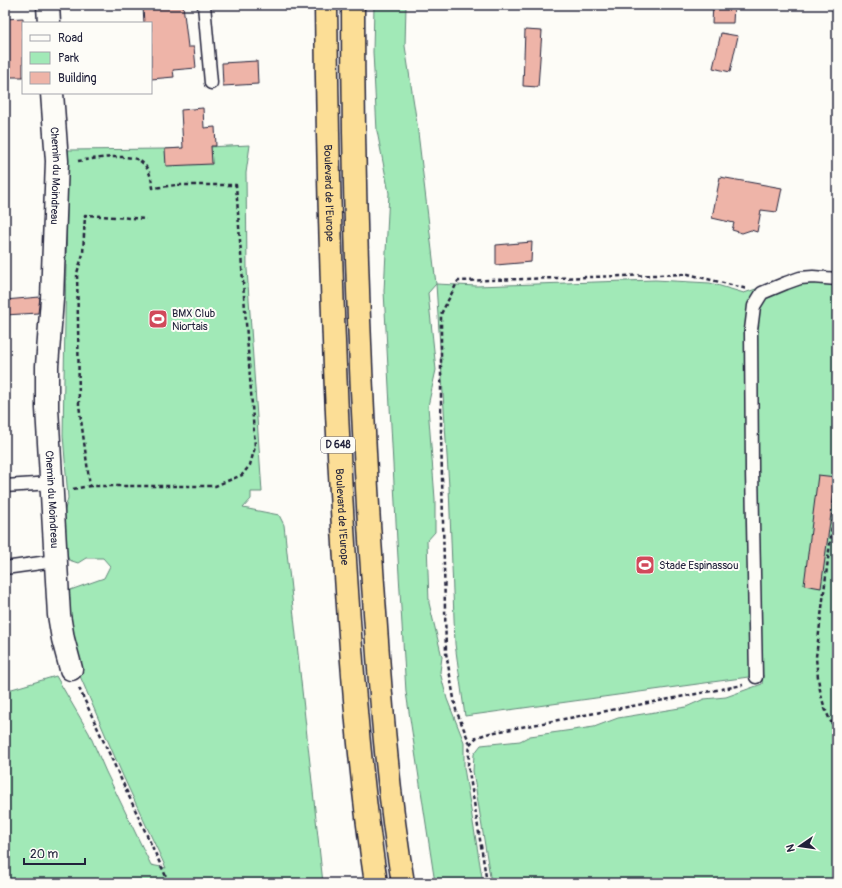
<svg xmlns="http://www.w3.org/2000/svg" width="842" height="888" viewBox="0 0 842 888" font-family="Pangolin,sans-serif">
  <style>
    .green { fill: #a1e9b7; stroke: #628679 }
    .building { fill: #eeb4a8; stroke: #22223b }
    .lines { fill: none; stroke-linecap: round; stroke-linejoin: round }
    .lane-casing { stroke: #22223b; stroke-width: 15 }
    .street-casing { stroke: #22223b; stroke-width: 25 }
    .highway-casing { stroke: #22223b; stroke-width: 25 }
    .path { stroke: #22223b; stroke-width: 2.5; stroke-dasharray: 4 3; stroke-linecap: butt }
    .lane { stroke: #fdfcf7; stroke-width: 12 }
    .street { stroke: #fdfcf7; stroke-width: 22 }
    .highway { stroke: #fcde96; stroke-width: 22 }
    .labels { text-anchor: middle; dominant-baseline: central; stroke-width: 4; stroke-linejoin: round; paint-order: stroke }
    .shield { fill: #fdfcf7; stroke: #646373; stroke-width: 1 }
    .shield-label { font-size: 10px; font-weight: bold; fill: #22223b }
    .street-label { font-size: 11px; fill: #22223b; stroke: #fdfcf7 }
    .poi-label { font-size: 11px; fill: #22223b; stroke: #fdfcf7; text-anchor: start }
  </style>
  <rect width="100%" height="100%" fill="#fdfcf7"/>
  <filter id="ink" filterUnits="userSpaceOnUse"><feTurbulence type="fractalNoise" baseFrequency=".025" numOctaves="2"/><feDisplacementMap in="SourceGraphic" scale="8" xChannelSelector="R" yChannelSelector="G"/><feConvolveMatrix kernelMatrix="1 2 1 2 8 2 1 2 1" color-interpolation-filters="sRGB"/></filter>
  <g filter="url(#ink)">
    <g class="green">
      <path d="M 374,5 L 406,5 L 405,46 L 417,124 L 436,284 L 477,286 L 655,280 L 710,283 L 744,293 L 765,286 L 837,278 L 837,883 L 504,883 L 499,880 L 496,883 L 491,883 L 473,771 L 474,754 L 481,745 L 520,741 L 530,736 L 594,727 L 618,718 L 686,707 L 704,699 L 726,697 L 762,684 L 763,675 L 465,716 L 455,644 L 449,487 L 436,284 L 428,293 L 436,370 L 428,406 L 435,499 L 435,532 L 427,541 L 429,603 L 442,657 L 440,672 L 447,699 L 464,742 L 464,768 L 483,883 L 435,883 L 406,692 L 397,541 L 384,291 L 389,193 L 377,131 L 373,52 Z"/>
      <path d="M 250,145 L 246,173 L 247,269 L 262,492 L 251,492 L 251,499 L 243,508 L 279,515 L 284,525 L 323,883 L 5,883 L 5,691 L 56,676 L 89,733 L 106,772 L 151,865 L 166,868 L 123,776 L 77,669 L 62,593 L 104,578 L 110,566 L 103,558 L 86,558 L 78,563 L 69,560 L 64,550 L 64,513 L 68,498 L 63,435 L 68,150 L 165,149 Z"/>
    </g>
    <g class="building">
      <path d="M 166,5 L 183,5 L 188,47 L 194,47 L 196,68 L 173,70 L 174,77 L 151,79 L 151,23 L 144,23 L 143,7 Z"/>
      <path d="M 713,5 L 734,5 L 733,23 L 712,23 Z"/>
      <path d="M 23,18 L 23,77 L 5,77 L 5,19 Z"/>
      <path d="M 525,30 L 542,31 L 538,87 L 523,86 Z"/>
      <path d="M 721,33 L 738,36 L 730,72 L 713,68 Z"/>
      <path d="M 257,61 L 258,84 L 223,86 L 222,63 Z"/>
      <path d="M 203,108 L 204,128 L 215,127 L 216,146 L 211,146 L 212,164 L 166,166 L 165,149 L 183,148 L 181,110 Z"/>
      <path d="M 720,177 L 782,188 L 777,212 L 761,210 L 757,232 L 751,230 L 742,233 L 732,230 L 734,223 L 712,218 Z"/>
      <path d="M 532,242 L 531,262 L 496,265 L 496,245 Z"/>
      <path d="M 40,297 L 38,313 L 5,315 L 5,300 Z"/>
      <path d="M 818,475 L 836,477 L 821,588 L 804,585 Z"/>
    </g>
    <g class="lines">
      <g class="lane-casing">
        <g id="lane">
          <path d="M 204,5 L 211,83"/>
          <path d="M 5,486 L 52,483"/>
          <path d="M 5,568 L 55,561"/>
          <path d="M 756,677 L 752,470 L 751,330 L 754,306 L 762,293 L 786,283 L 800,278 L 813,277 L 837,279"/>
        </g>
      </g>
      <g class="street-casing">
        <g id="street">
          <path d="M 48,5 L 49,23"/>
          <path id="s1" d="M 52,93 L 57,161 L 52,299 L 47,366 L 47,408 L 59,615 L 63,639 L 71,669"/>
        </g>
      </g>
      <g class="highway-casing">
        <g id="highway">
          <path id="s2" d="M 326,5 C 328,185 333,365 344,544 C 351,657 359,771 376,883"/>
          <path d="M 353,5 C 353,183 359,362 370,540 C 378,654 384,770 403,883"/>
        </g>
      </g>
      <g class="path">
        <path d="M 78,161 C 91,159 129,153 140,161 C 149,167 151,177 153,188 L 176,185 L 236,185 L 255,447 L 250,465 L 242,475 L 215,486 L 90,486 L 79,405 L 78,321 L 77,273 L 83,254 L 85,215 L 146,219"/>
        <path d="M 837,486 L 816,657 C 818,682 821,710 837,731"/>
        <path d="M 73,489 L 90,486"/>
        <path d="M 79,688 L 169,883"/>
        <path d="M 470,744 L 456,710 L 446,653 L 441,433 L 441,314 L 458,281 L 688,274 L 747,289"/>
        <path d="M 487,883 L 468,765 L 470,744 L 477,737 L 490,733 L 743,685"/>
      </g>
      <use href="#lane" class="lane"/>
      <use href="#street" class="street"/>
      <use href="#highway" class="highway"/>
    </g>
  </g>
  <defs>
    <g id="stadium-square" transform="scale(1)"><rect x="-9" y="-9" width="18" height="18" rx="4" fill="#d1495b" stroke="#fdfcf7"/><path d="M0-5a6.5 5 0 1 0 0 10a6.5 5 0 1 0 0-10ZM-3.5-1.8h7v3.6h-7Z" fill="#fff"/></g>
  </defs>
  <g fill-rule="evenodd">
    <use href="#stadium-square" x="158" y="319"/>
    <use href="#stadium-square" x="645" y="565"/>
  </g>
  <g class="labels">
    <rect class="shield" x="321" y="437" width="34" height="16" rx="3"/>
    <g class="shield-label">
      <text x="338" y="445">D 648</text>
    </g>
    <g class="street-label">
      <text stroke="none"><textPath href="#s1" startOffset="83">Chemin du Moindreau</textPath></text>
      <text stroke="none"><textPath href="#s2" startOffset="188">Boulevard de l'Europe</textPath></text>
      <text stroke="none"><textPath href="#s1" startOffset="407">Chemin du Moindreau</textPath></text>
      <text stroke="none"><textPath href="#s2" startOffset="512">Boulevard de l'Europe</textPath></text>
    </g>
    <g class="poi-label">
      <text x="172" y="313">BMX Club<tspan x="172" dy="13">Niortais</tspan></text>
      <text x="659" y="565">Stade Espinassou</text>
    </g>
  </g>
  <rect width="842" height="888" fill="none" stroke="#fdfcf7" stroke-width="20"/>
  <rect x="10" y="10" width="822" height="868" fill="none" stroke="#22223b" stroke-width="1.5" filter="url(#ink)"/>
  <rect x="22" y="22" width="130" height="72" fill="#fdfcf7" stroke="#a5a5ac"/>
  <rect x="30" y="35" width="20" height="6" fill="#fdfcf7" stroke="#a5a5ac"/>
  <text x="58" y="42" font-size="12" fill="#22223b">Road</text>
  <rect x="30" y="52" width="20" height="12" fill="#a1e9b7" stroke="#a5a5ac"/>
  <text x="58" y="62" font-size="12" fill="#22223b">Park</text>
  <rect x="30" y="72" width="20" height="12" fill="#eeb4a8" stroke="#a5a5ac"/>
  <text x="58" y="82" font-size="12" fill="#22223b">Building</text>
  <g transform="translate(800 846) rotate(257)" stroke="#fdfcf7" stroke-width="3" paint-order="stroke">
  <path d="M0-3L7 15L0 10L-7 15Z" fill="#22223b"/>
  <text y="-6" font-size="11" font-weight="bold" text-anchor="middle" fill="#22223b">N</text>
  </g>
  <path d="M24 858v6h61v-6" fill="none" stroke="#22223b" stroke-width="2"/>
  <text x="30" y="858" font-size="12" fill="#22223b" stroke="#fdfcf7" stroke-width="3" paint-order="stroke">20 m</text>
</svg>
